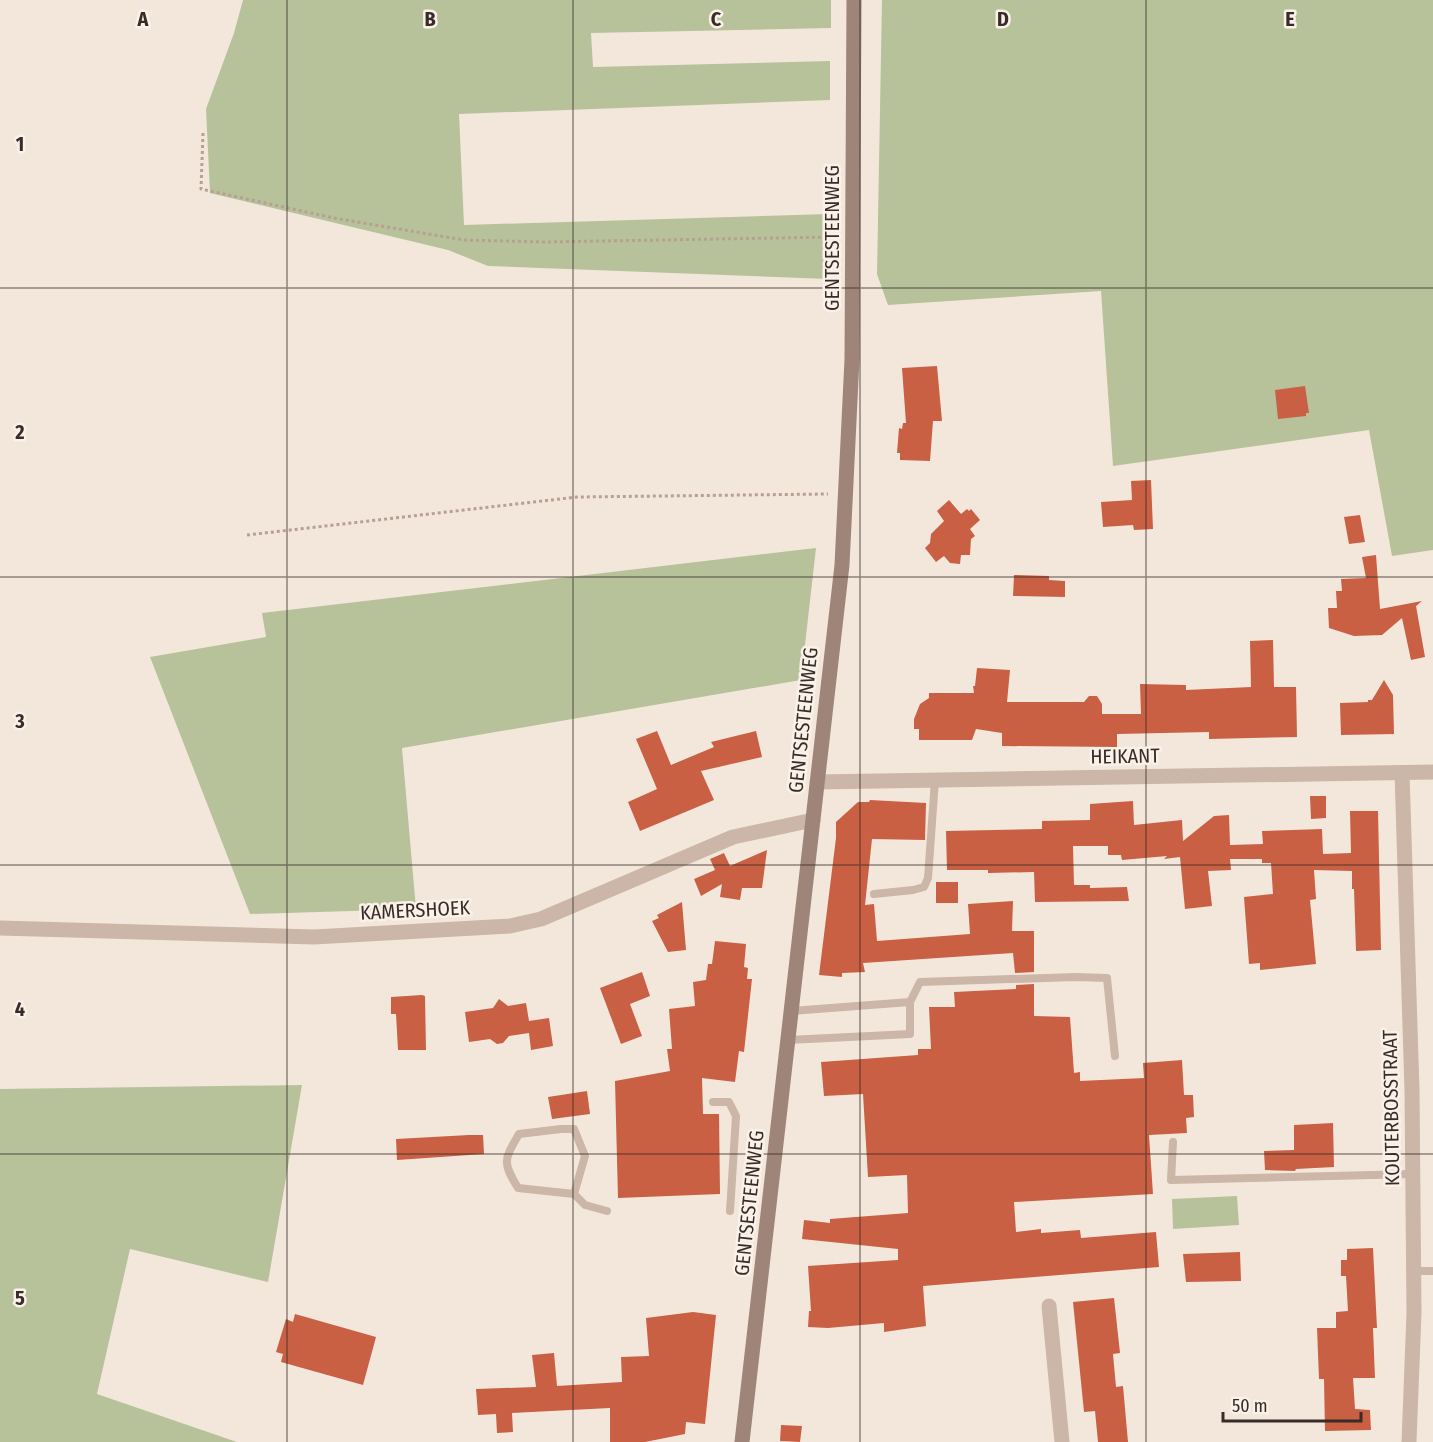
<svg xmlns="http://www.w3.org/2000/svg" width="1433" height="1442" viewBox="0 0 1433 1442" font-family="'Fira Sans Condensed',sans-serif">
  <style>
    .green { fill: #b7c29b }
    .building { fill: #c95f43 }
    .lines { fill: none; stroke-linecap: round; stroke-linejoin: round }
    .path { stroke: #b7a091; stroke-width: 3; stroke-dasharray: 3 3; stroke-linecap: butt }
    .service { stroke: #cbb6a7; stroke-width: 8 }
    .minor { stroke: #cbb6a7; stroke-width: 15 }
    .tertiary { stroke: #cbb6a7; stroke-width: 15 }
    .secondary { stroke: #9f8579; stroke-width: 15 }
    .grid { fill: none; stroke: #382c28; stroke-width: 1.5; stroke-opacity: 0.55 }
    .labels { text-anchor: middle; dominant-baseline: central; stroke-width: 5; stroke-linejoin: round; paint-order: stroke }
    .street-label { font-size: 20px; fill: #382c28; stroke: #faf1e9 }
    .grid-label { font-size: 20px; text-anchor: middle; font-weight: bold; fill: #382c28; stroke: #faf1e9; stroke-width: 5; stroke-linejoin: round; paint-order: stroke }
  </style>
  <rect width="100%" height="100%" fill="#f3e7dc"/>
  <g class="green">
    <path d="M 243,0 L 831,0 L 831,28 L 591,33 L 593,67 L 830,61 L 830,100 L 459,114 L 464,225 L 829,214 L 828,279 L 488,266 L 448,250 L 210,193 L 206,109 L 234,33 Z"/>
    <path d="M 882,0 L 1433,0 L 1433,550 L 1392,556 L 1369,430 L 1113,466 L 1101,291 L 888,305 L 877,274 Z"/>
    <path d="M 816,548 L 801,680 L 402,748 L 416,909 L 250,914 L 150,657 L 266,637 L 262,613 Z"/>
    <path d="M 302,1085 L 268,1282 L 130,1249 L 97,1394 L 237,1442 L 0,1442 L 0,1089 Z"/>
    <path d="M 1237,1196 L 1239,1225 L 1173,1229 L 1172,1199 Z"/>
  </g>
  <g class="building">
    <path d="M 937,366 L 942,421 L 933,421 L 930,461 L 900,460 L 900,453 L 897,453 L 899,428 L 902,429 L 903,423 L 906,423 L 902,368 Z"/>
    <path d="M 1305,386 L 1309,413 L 1306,413 L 1306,416 L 1278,419 L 1275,390 Z"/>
    <path d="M 1151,480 L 1153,529 L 1134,530 L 1133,525 L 1103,527 L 1101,502 L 1132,500 L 1131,481 Z"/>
    <path d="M 949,500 L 961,514 L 967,509 L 969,511 L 971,509 L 980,520 L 970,529 L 975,536 L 971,539 L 970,555 L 961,555 L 960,564 L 950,563 L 944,556 L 936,562 L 925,548 L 930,543 L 931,534 L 944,521 L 937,511 Z"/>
    <path d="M 1360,515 L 1365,542 L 1349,544 L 1344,517 Z"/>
    <path d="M 1376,555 L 1380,609 L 1422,601 L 1416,606 L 1425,657 L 1411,660 L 1402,618 L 1382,635 L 1354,636 L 1329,628 L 1328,608 L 1337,608 L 1336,591 L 1342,591 L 1341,579 L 1366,578 L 1362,557 Z"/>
    <path d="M 1014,575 L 1049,576 L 1049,580 L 1065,581 L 1065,597 L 1013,596 Z"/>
    <path d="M 1273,640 L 1274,687 L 1296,687 L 1297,737 L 1209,739 L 1209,732 L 1117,734 L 1117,747 L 1002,746 L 1002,733 L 976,729 L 972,740 L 919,740 L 919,729 L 914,729 L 914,719 L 920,704 L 929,698 L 929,693 L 974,693 L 973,686 L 975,686 L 977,668 L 1010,670 L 1007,702 L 1084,702 L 1089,696 L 1097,696 L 1102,704 L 1102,714 L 1141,714 L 1140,684 L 1186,685 L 1186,690 L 1251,687 L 1250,641 Z"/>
    <path d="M 1384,680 L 1393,695 L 1394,734 L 1341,735 L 1340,703 L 1368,702 L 1368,700 L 1372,700 Z"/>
    <path d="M 657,731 L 671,765 L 714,747 L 711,742 L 756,731 L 762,757 L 701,771 L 714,800 L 640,831 L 628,802 L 657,789 L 636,739 Z"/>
    <path d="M 1310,796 L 1326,796 L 1326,818 L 1311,819 Z"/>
    <path d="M 870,800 L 926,803 L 925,840 L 872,839 L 865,905 L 874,904 L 877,941 L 970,934 L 968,904 L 1013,901 L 1012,931 L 1034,931 L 1034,972 L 1015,973 L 1013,953 L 863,963 L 865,972 L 842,973 L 842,977 L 819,975 L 836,838 L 836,822 L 858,802 L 869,802 Z"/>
    <path d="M 1133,801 L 1134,825 L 1182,820 L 1183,841 L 1214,816 L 1229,815 L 1230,845 L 1263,844 L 1262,831 L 1322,829 L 1323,854 L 1351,853 L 1350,811 L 1378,811 L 1381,950 L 1356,951 L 1354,889 L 1352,889 L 1352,871 L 1314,870 L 1316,899 L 1310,900 L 1316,964 L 1260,970 L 1260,963 L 1249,964 L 1244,897 L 1273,894 L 1271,863 L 1262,863 L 1262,859 L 1230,859 L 1231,870 L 1208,871 L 1212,906 L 1185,909 L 1180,857 L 1164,859 L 1167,856 L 1122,860 L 1121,855 L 1108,855 L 1108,846 L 1073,846 L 1074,885 L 1090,885 L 1090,888 L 1127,887 L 1129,901 L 1035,902 L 1034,872 L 988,873 L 988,870 L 947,870 L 946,831 L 1042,829 L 1042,821 L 1090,820 L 1090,804 Z"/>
    <path d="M 767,850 L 762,888 L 742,888 L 740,900 L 720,897 L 722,884 L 701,896 L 694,879 L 715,870 L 710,859 L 724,853 L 730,866 Z"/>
    <rect x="936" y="882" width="22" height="21"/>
    <path d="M 682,902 L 686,950 L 668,952 L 652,921 L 659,918 L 657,915 Z"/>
    <path d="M 715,941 L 746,944 L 744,967 L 748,968 L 747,979 L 752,979 L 744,1052 L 739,1051 L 735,1082 L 702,1078 L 703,1114 L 719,1114 L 720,1194 L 618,1198 L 615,1081 L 670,1071 L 667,1049 L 672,1049 L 669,1009 L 695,1006 L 693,982 L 706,980 L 708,964 L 712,964 Z"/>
    <path d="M 642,972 L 650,996 L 630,1004 L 642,1036 L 621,1044 L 600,988 Z"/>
    <path d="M 1034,984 L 1034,1016 L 1070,1017 L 1074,1073 L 1080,1072 L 1080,1081 L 1144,1078 L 1143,1063 L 1182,1060 L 1184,1095 L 1193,1095 L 1194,1117 L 1186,1118 L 1187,1133 L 1149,1135 L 1153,1194 L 1014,1202 L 1016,1232 L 1041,1229 L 1041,1233 L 1080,1230 L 1081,1238 L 1156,1232 L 1159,1267 L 923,1286 L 926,1326 L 884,1332 L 884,1323 L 828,1328 L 808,1327 L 809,1311 L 811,1311 L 808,1266 L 898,1260 L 898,1249 L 802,1239 L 804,1220 L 830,1223 L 830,1219 L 908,1213 L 907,1175 L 868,1177 L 863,1094 L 824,1096 L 821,1062 L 918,1055 L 918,1049 L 931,1049 L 929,1007 L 955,1007 L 954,992 L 1016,989 L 1016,985 Z"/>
    <path d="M 422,995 L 425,996 L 426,1050 L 398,1050 L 396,1014 L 391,1014 L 391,997 Z"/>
    <path d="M 499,999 L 508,1006 L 526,1003 L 529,1021 L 549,1018 L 553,1046 L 531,1050 L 529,1033 L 509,1036 L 503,1043 L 497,1044 L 490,1039 L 469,1042 L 465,1012 L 493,1008 Z"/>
    <path d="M 587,1091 L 590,1114 L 552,1119 L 548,1097 Z"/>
    <path d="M 1333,1123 L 1334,1167 L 1296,1169 L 1295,1171 L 1265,1170 L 1264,1151 L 1294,1150 L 1294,1125 Z"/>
    <path d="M 469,1135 L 483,1135 L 484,1154 L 397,1160 L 396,1139 Z"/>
    <path d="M 1373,1248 L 1377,1328 L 1373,1328 L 1375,1378 L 1353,1378 L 1355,1409 L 1370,1410 L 1371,1430 L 1325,1431 L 1324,1379 L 1319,1379 L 1317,1328 L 1336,1328 L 1336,1312 L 1348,1311 L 1346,1276 L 1341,1276 L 1341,1260 L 1347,1260 L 1347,1249 Z"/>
    <path d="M 1240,1252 L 1241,1281 L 1186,1282 L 1183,1254 Z"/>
    <path d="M 1114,1298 L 1120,1353 L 1113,1354 L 1116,1387 L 1123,1386 L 1128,1442 L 1098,1442 L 1095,1411 L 1084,1412 L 1073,1302 Z"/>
    <path d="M 693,1312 L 716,1315 L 705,1424 L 686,1422 L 685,1434 L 645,1442 L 610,1442 L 610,1408 L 512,1413 L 513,1432 L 497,1433 L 496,1414 L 478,1415 L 476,1389 L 536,1387 L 532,1355 L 554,1353 L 557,1386 L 622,1382 L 621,1357 L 649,1356 L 646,1318 Z"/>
    <path d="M 295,1314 L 376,1337 L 363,1385 L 281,1362 L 283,1354 L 276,1352 L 286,1319 L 293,1322 Z"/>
    <path d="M 781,1425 L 802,1426 L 800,1442 L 780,1441 Z"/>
  </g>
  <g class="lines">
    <g class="path">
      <path d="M 203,133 L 201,189 L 334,218 L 464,240 L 544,242 L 836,237"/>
      <path d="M 247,535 L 577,497 L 828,494"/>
    </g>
    <g class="service">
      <path d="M 874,894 L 913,890 L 924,887 L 928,878 L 935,780"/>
      <path d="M 791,1011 L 910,1002 L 920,982 L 1076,977 L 1107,978 L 1115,1056"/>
      <path d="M 788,1040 L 910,1034 L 910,1002"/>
      <path d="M 713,1102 L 729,1102 L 736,1116 L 730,1211"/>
      <path d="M 1173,1142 L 1171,1180 L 1413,1174"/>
      <path d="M 574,1194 L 518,1188 C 502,1162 504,1160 519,1134 L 561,1129 L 574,1129 L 585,1156 L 574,1194 L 585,1205 L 607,1211"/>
      <path d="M 1414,1271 L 1433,1271"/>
    </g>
    <g class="minor">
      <path d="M 1402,773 L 1412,1090 L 1414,1313 L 1409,1442"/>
      <path d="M 817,782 L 1433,772"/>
      <path d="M 1049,1306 L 1062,1442"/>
    </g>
    <path class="tertiary" d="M 0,928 L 314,937 L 510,926 L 541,919 L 733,837 L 813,820"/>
    <path class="secondary" d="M 742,1442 L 842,565 L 852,359 L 854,0"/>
  </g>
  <path class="grid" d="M 287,0 L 287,1442M 573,0 L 573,1442M 860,0 L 860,1442M 1146,0 L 1146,1442M 0,288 L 1433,288M 0,577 L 1433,577M 0,865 L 1433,865M 0,1154 L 1433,1154"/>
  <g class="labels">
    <g class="street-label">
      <text transform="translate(832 238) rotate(-90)">GENTSESTEENWEG</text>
      <text transform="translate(803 720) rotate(-84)">GENTSESTEENWEG</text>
      <text transform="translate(1125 756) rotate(-1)">HEIKANT</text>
      <text transform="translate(415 910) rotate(-3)">KAMERSHOEK</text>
      <text transform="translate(1391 1108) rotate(-91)">KOUTERBOSSTRAAT</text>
      <text transform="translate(749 1203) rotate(-84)">GENTSESTEENWEG</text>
    </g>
  </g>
  <g class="grid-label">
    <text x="143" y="26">A</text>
    <text x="430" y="26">B</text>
    <text x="716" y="26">C</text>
    <text x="1003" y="26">D</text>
    <text x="1290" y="26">E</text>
    <text x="20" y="151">1</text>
    <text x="20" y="439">2</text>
    <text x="20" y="728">3</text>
    <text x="20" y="1016">4</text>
    <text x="20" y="1305">5</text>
  </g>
  <path d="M1223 1412v9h138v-9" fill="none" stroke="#382c28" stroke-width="3"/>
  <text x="1232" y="1412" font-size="18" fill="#382c28" stroke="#faf1e9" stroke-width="4.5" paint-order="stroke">50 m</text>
</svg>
